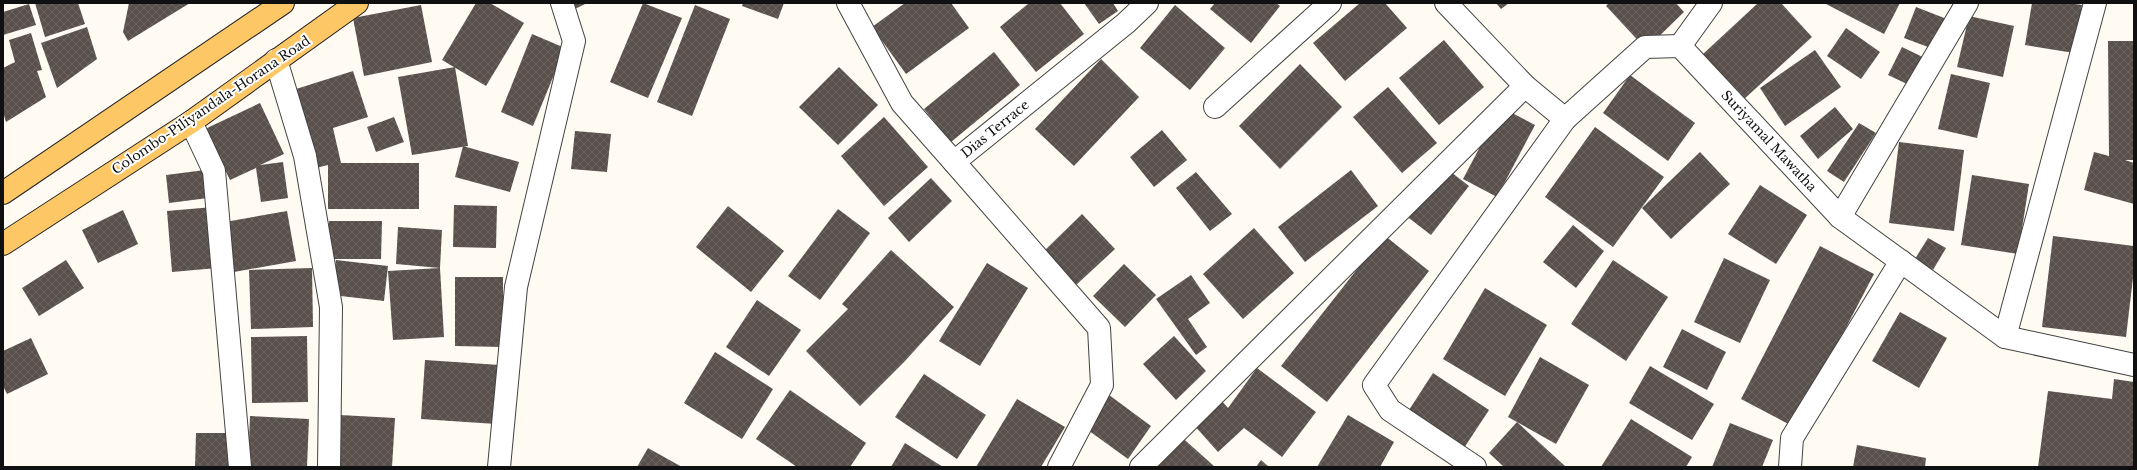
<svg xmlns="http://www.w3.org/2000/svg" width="2137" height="470" viewBox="0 0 2137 470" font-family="'Libre Baskerville',serif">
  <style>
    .building { fill: url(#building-cross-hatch) }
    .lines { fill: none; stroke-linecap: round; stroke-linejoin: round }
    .minor-casing { stroke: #434343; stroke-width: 24 }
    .major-casing { stroke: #212121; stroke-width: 24 }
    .minor { stroke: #fff; stroke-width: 22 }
    .major { stroke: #fdc766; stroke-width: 22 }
    .labels { text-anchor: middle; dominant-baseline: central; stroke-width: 4; stroke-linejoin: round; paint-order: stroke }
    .street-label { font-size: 13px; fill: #101010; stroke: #fff }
  </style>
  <defs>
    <pattern id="building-cross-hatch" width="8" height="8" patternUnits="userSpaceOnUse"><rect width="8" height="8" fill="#59504c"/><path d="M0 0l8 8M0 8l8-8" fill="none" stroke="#6c6561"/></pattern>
  </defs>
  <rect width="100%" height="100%" fill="#fffbf3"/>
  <g class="building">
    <path d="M 35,3 L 78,3 L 85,24 L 45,37 Z"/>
    <path d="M 129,3 L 190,3 L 128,41 L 123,32 Z"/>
    <path d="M 476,3 L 490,3 L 524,23 L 486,86 L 442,60 Z"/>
    <path d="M 566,3 L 587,3 L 571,11 Z"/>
    <path d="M 643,3 L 682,18 L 648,98 L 610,82 Z"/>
    <path d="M 743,3 L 784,3 L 778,19 L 742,6 Z"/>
    <path d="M 905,3 L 951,3 L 969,28 L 906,74 L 872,27 Z"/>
    <path d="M 1029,3 L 1060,3 L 1084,34 L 1036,72 L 1000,27 Z"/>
    <path d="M 1084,3 L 1113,3 L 1118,11 L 1099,24 Z"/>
    <path d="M 1215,3 L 1276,3 L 1280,6 L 1251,43 L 1210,9 Z"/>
    <path d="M 1360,3 L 1385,3 L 1407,28 L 1345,81 L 1313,43 Z"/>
    <path d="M 1496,3 L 1509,3 L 1501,9 Z"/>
    <path d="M 1609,3 L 1676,3 L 1684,12 L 1646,49 L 1606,6 Z"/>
    <path d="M 1758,3 L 1781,3 L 1812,37 L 1743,100 L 1702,55 Z"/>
    <path d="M 1824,3 L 1900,3 L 1884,34 Z"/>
    <path d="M 2032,3 L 2069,3 L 2082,5 L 2074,53 L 2025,45 Z"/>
    <path d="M 29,4 L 36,25 L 3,35 L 3,12 Z"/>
    <path d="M 421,5 L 432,62 L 364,76 L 353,18 Z"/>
    <path d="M 695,5 L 730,19 L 692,116 L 657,102 Z"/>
    <path d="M 1175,5 L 1225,48 L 1190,90 L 1140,48 Z"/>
    <path d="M 1916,7 L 1957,23 L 1944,53 L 1904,38 Z"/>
    <path d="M 1969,16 L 2014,26 L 2003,77 L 1957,67 Z"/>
    <path d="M 87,27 L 97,59 L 57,88 L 41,43 Z"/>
    <path d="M 1846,28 L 1880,52 L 1861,79 L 1827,56 Z"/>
    <path d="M 31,33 L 42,70 L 37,71 L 46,97 L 6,122 L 3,112 L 3,68 L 15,62 L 9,40 Z"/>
    <path d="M 532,34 L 565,48 L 533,126 L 501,112 Z"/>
    <path d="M 1444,40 L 1484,87 L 1439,125 L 1399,78 Z"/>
    <path d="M 2108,41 L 2134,41 L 2134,160 L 2125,160 L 2134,163 L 2134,204 L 2084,190 L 2094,152 L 2109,156 Z"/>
    <path d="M 1902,47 L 1937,64 L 1924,92 L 1888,75 Z"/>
    <path d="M 1815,50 L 1841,87 L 1785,126 L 1760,88 Z"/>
    <path d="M 994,52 L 1020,85 L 951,142 L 924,109 Z"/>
    <path d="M 1101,59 L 1139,97 L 1074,166 L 1035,129 Z"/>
    <path d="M 1300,64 L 1342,107 L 1280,169 L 1239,126 Z"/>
    <path d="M 455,67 L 468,146 L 412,155 L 398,77 Z"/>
    <path d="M 839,67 L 878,105 L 838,145 L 799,107 Z"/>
    <path d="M 353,71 L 368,117 L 333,128 L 341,163 L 419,163 L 419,209 L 328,209 L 328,165 L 308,170 L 293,90 Z"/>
    <path d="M 1951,74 L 1990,83 L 1977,138 L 1938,129 Z"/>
    <path d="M 1630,75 L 1695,123 L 1668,161 L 1603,113 Z"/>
    <path d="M 1388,87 L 1437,143 L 1402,173 L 1353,117 Z"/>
    <path d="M 260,103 L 284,154 L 260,165 L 283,162 L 288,198 L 261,202 L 256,168 L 230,180 L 205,129 Z"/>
    <path d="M 1501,107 L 1535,125 L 1497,197 L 1463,179 Z"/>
    <path d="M 1835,107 L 1853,129 L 1818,159 L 1800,136 Z"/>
    <path d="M 394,117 L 404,142 L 376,152 L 367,127 Z"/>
    <path d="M 884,117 L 928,167 L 884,206 L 841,156 Z"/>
    <path d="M 1859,123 L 1876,133 L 1844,182 L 1827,171 Z"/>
    <path d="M 1595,127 L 1664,177 L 1613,247 L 1545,197 Z"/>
    <path d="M 1162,130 L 1187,160 L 1154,187 L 1130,157 Z"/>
    <path d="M 575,131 L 611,134 L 607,172 L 571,169 Z"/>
    <path d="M 1899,142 L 1964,150 L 1954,231 L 1889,223 Z"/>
    <path d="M 463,146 L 519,162 L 510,192 L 455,177 Z"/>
    <path d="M 1700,152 L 1730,184 L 1671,239 L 1642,208 Z"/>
    <path d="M 1438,162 L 1469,186 L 1431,235 L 1401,212 Z"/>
    <path d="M 205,170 L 208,198 L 169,203 L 166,175 Z"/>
    <path d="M 1351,170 L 1378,206 L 1305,262 L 1278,227 Z"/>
    <path d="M 1196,172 L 1232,214 L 1210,231 L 1176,188 Z"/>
    <path d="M 1972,175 L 2029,184 L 2018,254 L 1961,245 Z"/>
    <path d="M 931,178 L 952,201 L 909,242 L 888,218 Z"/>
    <path d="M 1760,185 L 1807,215 L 1776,264 L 1728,234 Z"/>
    <path d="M 454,205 L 497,206 L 496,248 L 453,247 Z"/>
    <path d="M 728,206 L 784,251 L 751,292 L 696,247 Z"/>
    <path d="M 213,207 L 217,268 L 172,272 L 167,211 Z"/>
    <path d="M 838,209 L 870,233 L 820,300 L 788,276 Z"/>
    <path d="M 123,210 L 138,244 L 98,263 L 82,230 Z"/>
    <path d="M 287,211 L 296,261 L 234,272 L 225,222 Z"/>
    <path d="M 1082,214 L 1115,249 L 1075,286 L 1043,252 Z"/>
    <path d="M 329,221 L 382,221 L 381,259 L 328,259 Z"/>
    <path d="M 1573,225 L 1604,251 L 1576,288 L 1543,262 Z"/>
    <path d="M 398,227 L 442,230 L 440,268 L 444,337 L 393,340 L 388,271 L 440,268 L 396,264 Z"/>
    <path d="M 1254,228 L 1294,273 L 1243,319 L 1203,274 Z"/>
    <path d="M 1384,235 L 1429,271 L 1327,402 L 1281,366 Z"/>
    <path d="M 2053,236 L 2134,246 L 2134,269 L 2126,337 L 2042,327 Z"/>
    <path d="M 1928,238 L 1946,248 L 1933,270 L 1915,259 Z"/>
    <path d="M 1820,246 L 1874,274 L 1794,427 L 1741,399 Z"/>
    <path d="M 891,250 L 954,307 L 905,361 L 860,406 L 806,351 L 848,309 L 842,304 Z"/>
    <path d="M 1724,258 L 1770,280 L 1740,343 L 1694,322 Z"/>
    <path d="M 66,260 L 84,288 L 39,316 L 22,288 Z"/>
    <path d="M 336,260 L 388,266 L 384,301 L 332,295 Z"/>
    <path d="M 1613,260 L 1668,297 L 1626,361 L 1571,324 Z"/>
    <path d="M 987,263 L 1028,288 L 980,366 L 939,341 Z"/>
    <path d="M 1124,264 L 1156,295 L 1125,327 L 1093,296 Z"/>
    <path d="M 312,268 L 313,327 L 251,329 L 249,270 Z"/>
    <path d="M 1191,275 L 1210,303 L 1188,319 L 1207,347 L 1196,355 L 1156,299 Z"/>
    <path d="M 455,277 L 503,277 L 503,347 L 455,346 Z"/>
    <path d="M 1485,288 L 1547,325 L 1505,396 L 1443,359 Z"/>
    <path d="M 757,300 L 801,330 L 769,376 L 726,347 Z"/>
    <path d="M 1900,312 L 1947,338 L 1919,388 L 1872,361 Z"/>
    <path d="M 1682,329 L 1726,352 L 1707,390 L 1663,367 Z"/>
    <path d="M 307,336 L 308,402 L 252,403 L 251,337 Z"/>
    <path d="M 1174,336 L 1206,371 L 1176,400 L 1143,364 Z"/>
    <path d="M 31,338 L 48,374 L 7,394 L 3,386 L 3,351 Z"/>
    <path d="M 715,352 L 773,389 L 742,439 L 684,403 Z"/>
    <path d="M 1540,357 L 1589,385 L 1556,444 L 1517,422 L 1566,467 L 1504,467 L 1489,453 L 1517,422 L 1508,417 Z"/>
    <path d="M 425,360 L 500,365 L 496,424 L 421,419 Z"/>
    <path d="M 1650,366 L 1714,404 L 1692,440 L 1629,403 Z"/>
    <path d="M 1257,368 L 1316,412 L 1282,457 L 1244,428 L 1218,452 L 1193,424 L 1220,399 L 1228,408 Z"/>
    <path d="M 1433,373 L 1489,410 L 1464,448 L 1409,410 Z"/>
    <path d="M 924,374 L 986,415 L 957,459 L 895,417 Z"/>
    <path d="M 2114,379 L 2134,382 L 2134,467 L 2038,467 L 2048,391 L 2112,399 Z"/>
    <path d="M 790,390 L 866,443 L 850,467 L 797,467 L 756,439 Z"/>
    <path d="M 1105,392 L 1151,426 L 1128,459 L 1081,425 Z"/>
    <path d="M 1017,399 L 1065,427 L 1041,467 L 976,467 Z"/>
    <path d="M 340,415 L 395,418 L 392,467 L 336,467 Z"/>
    <path d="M 1348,415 L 1394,442 L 1380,467 L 1317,467 Z"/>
    <path d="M 250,416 L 309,419 L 307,467 L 248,467 Z"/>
    <path d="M 1631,419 L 1692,457 L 1686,467 L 1601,467 Z"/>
    <path d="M 1730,423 L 1773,440 L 1762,467 L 1712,467 Z"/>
    <path d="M 196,433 L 231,433 L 231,467 L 195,467 Z"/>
    <path d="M 1177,433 L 1215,467 L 1151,467 Z"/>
    <path d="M 905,443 L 943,467 L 891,467 Z"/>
    <path d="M 1857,445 L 1926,458 L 1925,467 L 1853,467 Z"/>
    <path d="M 648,448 L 682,467 L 637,467 Z"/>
    <path d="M 1261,460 L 1269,467 L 1256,467 Z"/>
  </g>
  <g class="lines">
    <g class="minor-casing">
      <g id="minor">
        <path d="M 848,3 L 902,103 L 954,162 L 1126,23 L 1147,3"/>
        <path d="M 1446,3 L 1525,86 L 1565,119 L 1645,47 L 1680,46 L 1840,217 L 2005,337 L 2134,365"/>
        <path d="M 1680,46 L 1711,3"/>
        <path d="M 276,60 L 305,156 L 331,307 L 329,467"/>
        <path d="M 1215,107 L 1330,3"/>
        <path d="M 191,122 L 214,171 L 240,467"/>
        <path d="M 954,162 L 1099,328 L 1102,385 L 1059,467"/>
        <path d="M 1840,217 L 1967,3"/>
        <path d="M 2005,337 L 2095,3"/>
        <path d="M 499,467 L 516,287 L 574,41 L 562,3"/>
        <path d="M 1141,467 L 1525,86"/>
        <path d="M 1475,467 L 1390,410 L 1374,385 L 1565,119"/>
        <path d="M 1790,467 L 1792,438 L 1901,261"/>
      </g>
    </g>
    <g class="major-casing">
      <g id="major">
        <path d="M 3,193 L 283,3"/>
        <path d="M 3,244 L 191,122 L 357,3"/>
      </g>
    </g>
    <use href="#minor" class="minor"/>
    <use href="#major" class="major"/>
  </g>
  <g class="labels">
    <g class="street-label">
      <text transform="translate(211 105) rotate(-34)">Colombo-Piliyandala-Horana Road</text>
      <text transform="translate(995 129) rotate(-39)">Dias Terrace</text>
      <text transform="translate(1769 141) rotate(47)">Suriyamal Mawatha</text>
    </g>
  </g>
  <rect width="2137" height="470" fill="none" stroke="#101010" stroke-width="8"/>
</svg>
